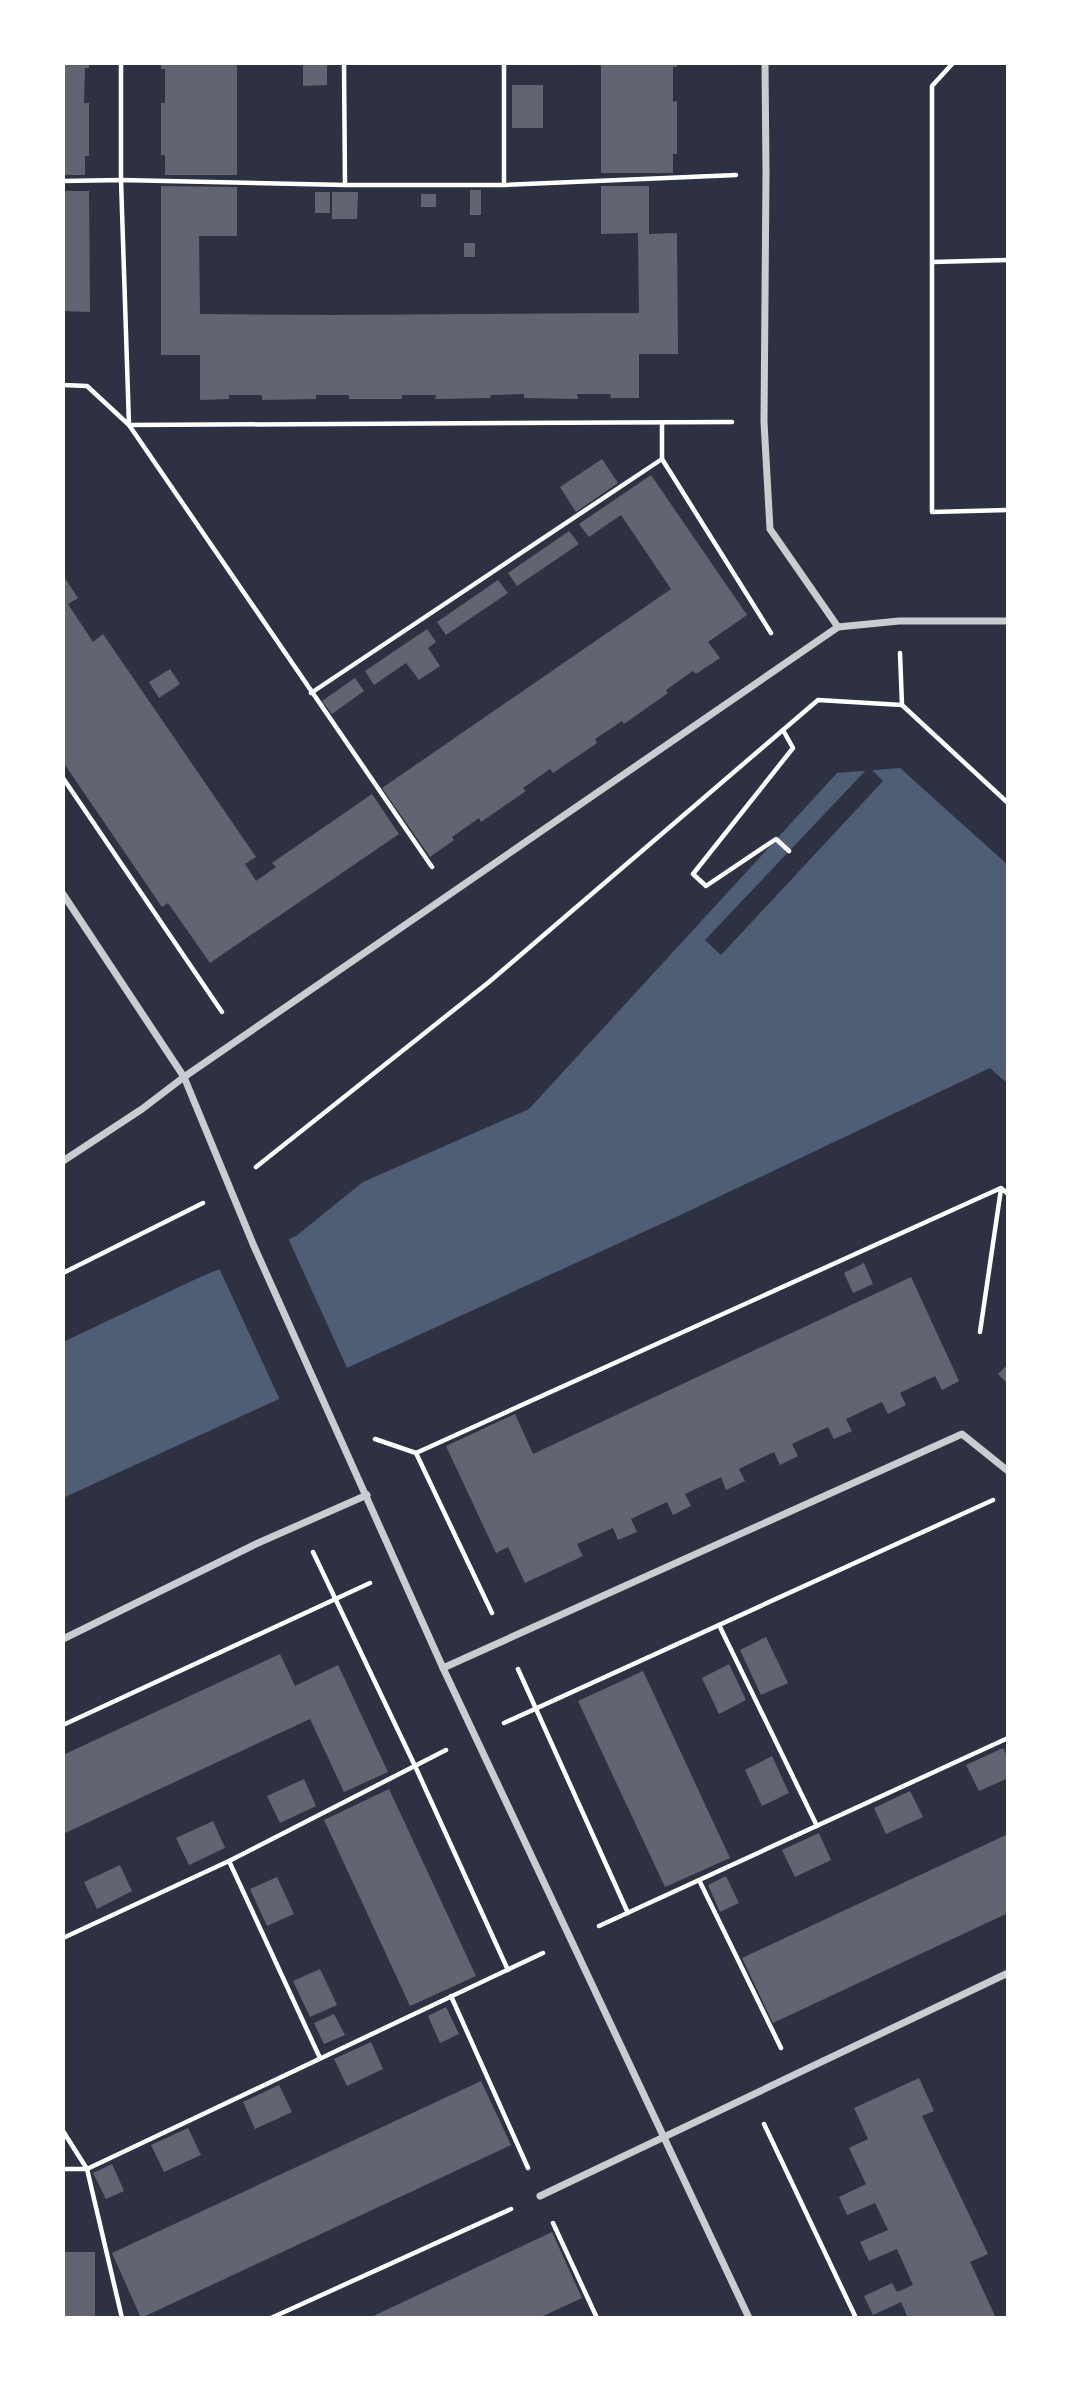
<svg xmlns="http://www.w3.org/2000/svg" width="1071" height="2381" viewBox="0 0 1071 2381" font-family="'Fira Sans',sans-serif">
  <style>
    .water { fill: #4f5d75 }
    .pier { fill: #2d3142 }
    .building { fill: #626471 }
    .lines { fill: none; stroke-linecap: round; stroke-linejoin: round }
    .path { stroke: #fff; stroke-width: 4.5 }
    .minor { stroke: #caccd0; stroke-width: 7 }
  </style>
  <rect width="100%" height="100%" fill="#2d3142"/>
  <path class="water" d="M 900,768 L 1008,865 L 1008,1084 L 990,1068 L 674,1218 L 63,1498 L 63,1342 L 196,1279 L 296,1236 L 363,1182 L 529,1109 L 837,773 Z"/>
  <g class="pier">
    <path d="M 869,767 L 883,781 L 721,955 L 705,940 Z"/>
    <path d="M 287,1236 L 349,1372 L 281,1402 L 218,1266 Z"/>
  </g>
  <g class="building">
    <path d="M 63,63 L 89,63 L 89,68 L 85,68 L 84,103 L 89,103 L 89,156 L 85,156 L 85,175 L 63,175 Z"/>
    <path d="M 161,63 L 237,63 L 237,175 L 165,175 L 165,155 L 161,155 L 161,103 L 165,103 L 165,69 L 161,69 Z"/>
    <path d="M 303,63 L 327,63 L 327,85 L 303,86 Z"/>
    <path d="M 601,63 L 677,63 L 677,67 L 673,67 L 673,102 L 677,101 L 677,154 L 673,154 L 673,173 L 601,173 Z"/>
    <rect x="512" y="85" width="31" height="43"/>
    <path d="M 161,186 L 237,187 L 237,236 L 199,236 L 200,314 L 332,315 L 639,313 L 638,233 L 601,234 L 601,186 L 649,186 L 649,234 L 677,233 L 678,354 L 639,354 L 639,398 L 611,398 L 610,394 L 577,394 L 578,399 L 524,398 L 524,394 L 491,395 L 490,398 L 435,399 L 436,395 L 402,395 L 402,399 L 349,399 L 349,395 L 316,395 L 316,399 L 262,400 L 262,395 L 229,395 L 229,399 L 200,400 L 200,355 L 161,355 Z"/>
    <rect x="470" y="190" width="11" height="25"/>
    <path d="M 63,191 L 89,191 L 90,312 L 63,311 Z"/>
    <rect x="315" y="192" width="15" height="21"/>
    <path d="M 332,192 L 358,192 L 357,219 L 332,219 Z"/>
    <rect x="421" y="194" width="15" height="13"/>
    <rect x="464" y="243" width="11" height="14"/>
    <path d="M 602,459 L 618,483 L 576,512 L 560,487 Z"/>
    <path d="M 651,475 L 747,615 L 708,642 L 720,658 L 696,674 L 693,671 L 666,690 L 668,693 L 624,724 L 622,721 L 595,739 L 597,743 L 553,773 L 550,769 L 523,788 L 526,791 L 481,822 L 479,818 L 452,837 L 454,840 L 430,857 L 382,788 L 671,589 L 621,515 L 589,537 L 579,524 Z"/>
    <path d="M 569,531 L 579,544 L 517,586 L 508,573 Z"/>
    <path d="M 63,575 L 78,598 L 68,604 L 93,642 L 103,634 L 256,857 L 245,864 L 256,881 L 276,867 L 272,863 L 372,794 L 399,834 L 210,963 L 168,903 L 162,907 L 63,762 Z"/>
    <path d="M 498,580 L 508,593 L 446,635 L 437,622 Z"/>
    <path d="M 427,629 L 436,642 L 428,648 L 440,666 L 419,680 L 406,663 L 374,685 L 365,671 Z"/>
    <path d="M 170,669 L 180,684 L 159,698 L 149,682 Z"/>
    <path d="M 355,678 L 364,691 L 332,714 L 322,701 Z"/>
    <path d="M 864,1263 L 873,1284 L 853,1293 L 844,1273 Z"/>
    <path d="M 911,1277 L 959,1381 L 942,1390 L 935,1376 L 900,1393 L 906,1405 L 888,1414 L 882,1402 L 846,1419 L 852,1431 L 834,1439 L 828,1427 L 792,1444 L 798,1456 L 780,1465 L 774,1452 L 739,1469 L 745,1481 L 726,1490 L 721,1477 L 685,1494 L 691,1506 L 673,1515 L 667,1502 L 631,1519 L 637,1532 L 618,1540 L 613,1528 L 577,1544 L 583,1556 L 525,1583 L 508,1547 L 496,1553 L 446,1446 L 515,1414 L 533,1454 Z"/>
    <path d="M 1008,1364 L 1008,1384 L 998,1374 Z"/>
    <path d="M 766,1637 L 788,1683 L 761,1695 L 740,1650 Z"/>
    <path d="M 280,1654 L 295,1686 L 338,1665 L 388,1772 L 344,1792 L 310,1719 L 63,1834 L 63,1755 Z"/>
    <path d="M 729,1664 L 746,1700 L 719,1714 L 702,1678 Z"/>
    <path d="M 643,1671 L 730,1858 L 665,1887 L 578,1701 Z"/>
    <path d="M 1003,1748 L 1008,1758 L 1008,1778 L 979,1791 L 966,1765 Z"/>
    <path d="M 772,1756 L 789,1793 L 762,1806 L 745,1770 Z"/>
    <path d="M 304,1779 L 316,1806 L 280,1823 L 267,1796 Z"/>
    <path d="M 389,1789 L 476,1976 L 410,2006 L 324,1820 Z"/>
    <path d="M 910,1791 L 923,1817 L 886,1834 L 874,1808 Z"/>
    <path d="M 213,1821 L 225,1848 L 189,1865 L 176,1838 Z"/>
    <path d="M 819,1833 L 831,1860 L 795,1877 L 782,1850 Z"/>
    <path d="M 1008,1834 L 1008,1913 L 773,2023 L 742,1958 Z"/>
    <path d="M 120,1865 L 132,1891 L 97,1909 L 84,1882 Z"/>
    <path d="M 726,1876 L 739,1903 L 720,1912 L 708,1885 Z"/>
    <path d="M 277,1877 L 294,1914 L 267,1926 L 250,1889 Z"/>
    <path d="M 320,1969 L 337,2005 L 310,2017 L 293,1981 Z"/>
    <path d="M 446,2007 L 459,2034 L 440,2043 L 428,2016 Z"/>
    <path d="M 334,2014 L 345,2035 L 324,2044 L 314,2023 Z"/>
    <path d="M 371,2042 L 383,2069 L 347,2086 L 334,2059 Z"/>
    <path d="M 919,2078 L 934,2111 L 922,2116 L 988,2254 L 970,2262 L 996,2318 L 908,2318 L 901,2302 L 873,2315 L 864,2296 L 892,2283 L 897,2292 L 913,2285 L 897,2249 L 869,2261 L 860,2242 L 888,2230 L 875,2203 L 847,2215 L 839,2197 L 866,2184 L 849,2148 L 868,2139 L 854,2108 Z"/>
    <path d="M 481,2081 L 511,2145 L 141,2318 L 112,2253 Z"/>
    <path d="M 279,2085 L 292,2112 L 255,2129 L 243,2102 Z"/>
    <path d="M 188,2128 L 201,2155 L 164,2172 L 151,2145 Z"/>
    <path d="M 112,2164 L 124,2191 L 106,2199 L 93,2173 Z"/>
    <path d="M 552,2232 L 582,2298 L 539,2318 L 369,2318 Z"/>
    <rect x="63" y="2252" width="32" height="66"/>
  </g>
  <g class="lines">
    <g class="path">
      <path d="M 121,63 L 121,180 L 129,425 L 732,422"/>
      <path d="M 344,63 L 345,185 L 504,185 L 736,175"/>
      <path d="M 504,63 L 504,185"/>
      <path d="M 953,63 L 932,86 L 932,512 L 1008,510"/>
      <path d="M 63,181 L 121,180 L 345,185"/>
      <path d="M 932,262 L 1008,260"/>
      <path d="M 63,385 L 87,386 L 129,425 L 432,867"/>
      <path d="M 662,459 L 771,633"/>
      <path d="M 900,653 L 902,705 L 1008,803"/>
      <path d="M 311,693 L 662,459 L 662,424"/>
      <path d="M 783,730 L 793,748 L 693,874 L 706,886 L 776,839 L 789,851"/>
      <path d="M 63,778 L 222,1012"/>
      <path d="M 256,1167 L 489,982 L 818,700 L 902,705"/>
      <path d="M 63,1273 L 203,1203"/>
      <path d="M 980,1332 L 1001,1189"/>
      <path d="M 375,1439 L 416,1453 L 1001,1188 L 1008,1194"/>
      <path d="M 416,1453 L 492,1613"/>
      <path d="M 313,1552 L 415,1766 L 508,1970"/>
      <path d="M 719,1625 L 817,1826"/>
      <path d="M 518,1669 L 628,1913"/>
      <path d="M 504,1723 L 993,1500"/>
      <path d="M 63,1725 L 370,1583"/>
      <path d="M 229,1861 L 320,2058"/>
      <path d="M 699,1880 L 781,2048"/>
      <path d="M 599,1926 L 1008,1738"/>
      <path d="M 63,1938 L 229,1861 L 446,1750"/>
      <path d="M 451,1996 L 528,2168"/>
      <path d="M 764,2124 L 856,2318"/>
      <path d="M 63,2131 L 87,2169 L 122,2318"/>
      <path d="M 63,2169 L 87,2169 L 543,1953"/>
      <path d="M 553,2223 L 597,2318"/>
      <path d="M 271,2318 L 511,2209"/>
    </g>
    <g class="minor">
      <path d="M 765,63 L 766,173 L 764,422 L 770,529 L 838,627"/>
      <path d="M 63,894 L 184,1077 L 142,1109 L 63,1161"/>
      <path d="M 63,1639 L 258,1543 L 367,1495"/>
      <path d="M 443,1668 L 962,1434 L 1008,1471"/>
      <path d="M 540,2196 L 1008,1973"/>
      <path d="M 749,2318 L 443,1668 L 253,1244 L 184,1077 L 838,627 L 899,621 L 1008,621"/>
    </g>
  </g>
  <rect width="1071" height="2381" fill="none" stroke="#ffffff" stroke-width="130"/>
</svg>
